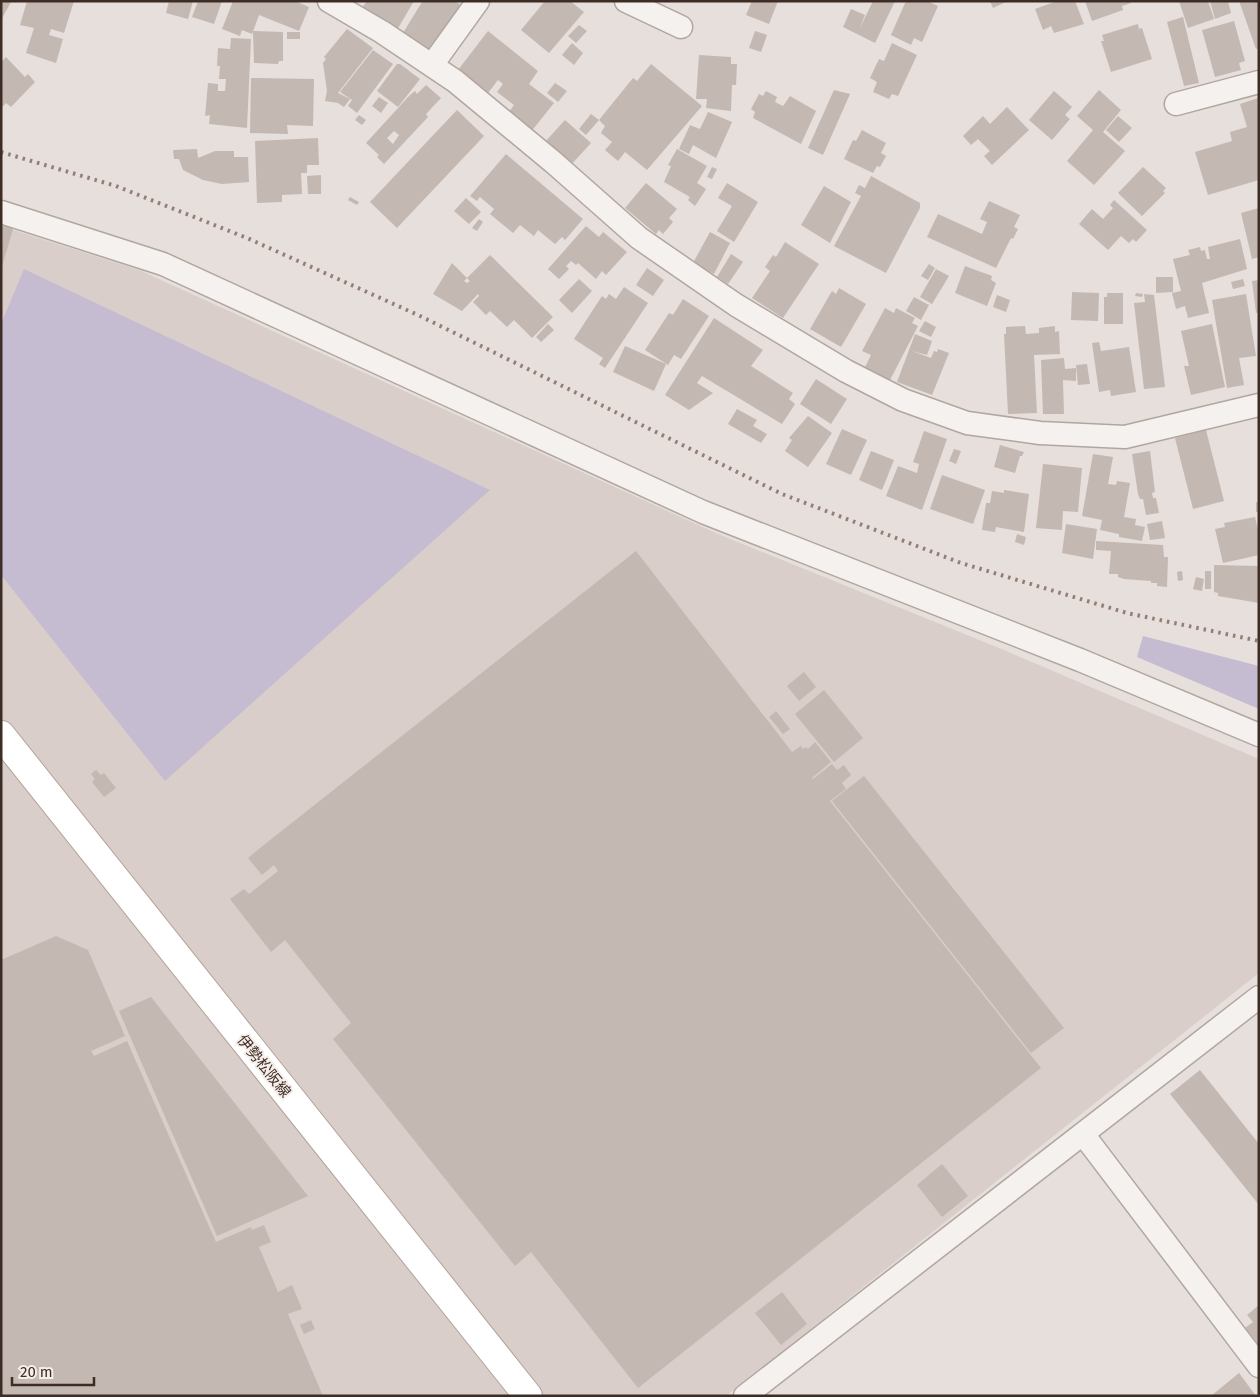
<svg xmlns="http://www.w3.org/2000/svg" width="1260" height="1397" viewBox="0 0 1260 1397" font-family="'Fira Sans','Noto Sans JP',sans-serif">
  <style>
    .built { fill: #d9cec9 }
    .green { fill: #c6bcd2 }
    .building { fill: #c4b8b2; fill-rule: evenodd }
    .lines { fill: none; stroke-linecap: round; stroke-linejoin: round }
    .street-casing { stroke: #b1a6a0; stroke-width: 25 }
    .primary-casing { stroke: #b4a29a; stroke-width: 30 }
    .street { stroke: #f5f1ee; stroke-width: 22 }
    .primary { stroke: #fff; stroke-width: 28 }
    .rail { stroke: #927e74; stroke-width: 4; stroke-dasharray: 2.5 5; stroke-linecap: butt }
    .labels { text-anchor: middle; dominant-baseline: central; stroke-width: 4; stroke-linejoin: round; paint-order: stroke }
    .street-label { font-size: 15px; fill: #3e2d24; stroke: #f5eeeb }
  </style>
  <rect width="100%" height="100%" fill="#e7dfdb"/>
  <path class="built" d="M 1,226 L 139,270 L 718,534 L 999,648 L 1259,759 L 1259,973 L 726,1396 L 1,1396 Z"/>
  <g class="green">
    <path d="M 24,269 L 490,490 L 165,781 L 1,575 L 1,324 Z"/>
    <path d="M 1143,636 L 1259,666 L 1259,709 L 1137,657 Z"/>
  </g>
  <g class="building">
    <path d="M 1,1 L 11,2 L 1,20 Z"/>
    <path d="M 27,1 L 74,1 L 64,33 L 51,29 L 49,35 L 63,39 L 56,63 L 26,53 L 34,28 L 20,25 Z"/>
    <path d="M 169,1 L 193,1 L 188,19 L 166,13 Z"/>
    <path d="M 198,1 L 222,1 L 214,24 L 192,17 Z"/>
    <path d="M 233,1 L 295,1 L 309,7 L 299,31 L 259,15 L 252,34 L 242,30 L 240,36 L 222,29 Z"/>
    <path d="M 367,1 L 414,1 L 397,30 L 362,8 Z"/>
    <path d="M 421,1 L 455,1 L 461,5 L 432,51 L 403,33 L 422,2 Z"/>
    <path d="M 545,1 L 570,1 L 584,12 L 549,53 L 521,30 Z"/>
    <path d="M 752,1 L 778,1 L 769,24 L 746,15 Z"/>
    <path d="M 873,1 L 895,1 L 875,43 L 843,27 L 851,9 L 865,15 L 859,30 Z"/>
    <path d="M 906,1 L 927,1 L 938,6 L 922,42 L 914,38 L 911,45 L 891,35 Z"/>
    <path d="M 990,1 L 1008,1 L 993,8 Z"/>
    <path d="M 1057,1 L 1075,1 L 1084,24 L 1054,33 L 1051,26 L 1043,30 L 1035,9 Z"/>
    <path d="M 1085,1 L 1131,1 L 1131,3 L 1122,6 L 1123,10 L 1092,21 Z"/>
    <path d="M 1179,1 L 1208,1 L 1214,19 L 1188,28 Z"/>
    <path d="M 1210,1 L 1228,1 L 1231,13 L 1215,19 Z"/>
    <path d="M 1239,1 L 1259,1 L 1259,48 L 1256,49 Z"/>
    <path d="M 1183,17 L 1199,83 L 1184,86 L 1167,22 Z"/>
    <path d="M 1234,21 L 1245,61 L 1239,63 L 1241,70 L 1215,77 L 1202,30 Z"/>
    <path d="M 1138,24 L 1139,29 L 1142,28 L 1152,59 L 1111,72 L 1101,41 L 1104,41 L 1102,35 Z"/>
    <path d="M 579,25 L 587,31 L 576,43 L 568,36 Z"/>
    <path d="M 347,29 L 373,48 L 338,93 L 350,99 L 344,107 L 338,103 L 325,101 L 327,91 L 323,63 L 326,59 L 324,57 Z"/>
    <path d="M 253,31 L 283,32 L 283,61 L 279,61 L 278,64 L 254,63 Z"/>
    <path d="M 488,31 L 538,71 L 529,84 L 554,103 L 530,133 L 507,115 L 514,105 L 497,92 L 503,84 L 498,80 L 488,93 L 458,70 Z"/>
    <path d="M 755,31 L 767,35 L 761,52 L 749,48 Z"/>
    <rect x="287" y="32" width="13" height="7"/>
    <path d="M 231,38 L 251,39 L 247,128 L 209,124 L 210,115 L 205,116 L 208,83 L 218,84 L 218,91 L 225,91 L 226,79 L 219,79 L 220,66 L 217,66 L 218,48 L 230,49 Z"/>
    <path d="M 572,43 L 583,53 L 574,65 L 562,55 Z"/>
    <path d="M 892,43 L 917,55 L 898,96 L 892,94 L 889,99 L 873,92 L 877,82 L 870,78 L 879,59 L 884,61 Z"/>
    <path d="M 373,50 L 393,64 L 357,113 L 348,106 L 352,100 L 340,92 Z"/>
    <path d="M 699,55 L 731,57 L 731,64 L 737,64 L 736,85 L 732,85 L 731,111 L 706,108 L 707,99 L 696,99 Z"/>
    <path d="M 6,57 L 25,77 L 28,74 L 35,82 L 11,107 L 6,103 L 1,108 L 1,62 Z"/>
    <path d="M 397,64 L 400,64 L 420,79 L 398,107 L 377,91 Z"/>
    <path d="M 651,64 L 702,106 L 647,170 L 625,152 L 618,161 L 605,150 L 612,142 L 601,133 L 605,126 L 599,120 L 633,78 L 637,81 Z"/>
    <path d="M 251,78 L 314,79 L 313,126 L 287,125 L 288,134 L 250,133 Z"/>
    <path d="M 555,83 L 567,91 L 558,102 L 547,93 Z"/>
    <path d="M 426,85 L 441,98 L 426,114 L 428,117 L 384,164 L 377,157 L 379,155 L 366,143 L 409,96 L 415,91 L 417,94 ZM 394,131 L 399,135 L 393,144 L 387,138 Z"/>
    <path d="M 834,90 L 850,94 L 823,155 L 808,148 Z"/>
    <path d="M 1099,90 L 1121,110 L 1103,132 L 1125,151 L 1094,185 L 1067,161 L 1093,130 L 1077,116 Z"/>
    <path d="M 766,91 L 777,97 L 775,102 L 783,106 L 790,96 L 816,111 L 801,144 L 753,118 L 755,112 L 751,109 L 759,94 L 763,96 Z"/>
    <path d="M 1054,91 L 1072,107 L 1065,115 L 1070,119 L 1052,140 L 1029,120 Z"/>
    <path d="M 379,97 L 388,103 L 381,113 L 372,106 Z"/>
    <path d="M 1258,98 L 1259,180 L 1208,195 L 1195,152 L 1232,141 L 1230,132 L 1247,127 L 1240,104 Z"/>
    <path d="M 1007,107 L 1029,130 L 992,165 L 984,156 L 990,151 L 978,139 L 971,145 L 963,136 L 983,116 L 990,124 Z"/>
    <path d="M 457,110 L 484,136 L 397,228 L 370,202 Z"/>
    <path d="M 708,112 L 732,122 L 716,158 L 693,145 L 689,154 L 679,149 L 690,125 L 700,129 Z"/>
    <path d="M 591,114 L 599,120 L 586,135 L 579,129 Z"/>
    <path d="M 359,115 L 366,120 L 362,125 L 355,120 Z"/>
    <path d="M 1118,116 L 1132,128 L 1119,142 L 1106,130 Z"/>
    <path d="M 565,120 L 591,143 L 571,165 L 545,142 Z"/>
    <path d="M 862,130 L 886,143 L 881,153 L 886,156 L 880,167 L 877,166 L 873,173 L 844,159 L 853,140 L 856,141 Z"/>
    <path d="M 318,138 L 319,165 L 307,165 L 307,173 L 301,173 L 302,194 L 282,195 L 282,202 L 257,203 L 255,141 Z"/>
    <path d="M 197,149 L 198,158 L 215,151 L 234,151 L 234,157 L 248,157 L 249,182 L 222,184 L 203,180 L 183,170 L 179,159 L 174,159 L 173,150 Z"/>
    <path d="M 677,149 L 707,166 L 697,183 L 706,189 L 695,206 L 688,200 L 690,197 L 664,182 L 671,166 L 668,165 Z"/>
    <path d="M 506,154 L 583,219 L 565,240 L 562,237 L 555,244 L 538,230 L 534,236 L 520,225 L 513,233 L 490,214 L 494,209 L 480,197 L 477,201 L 470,196 Z"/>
    <path d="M 712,167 L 717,169 L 712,179 L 707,177 Z"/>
    <path d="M 1143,167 L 1166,188 L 1163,191 L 1165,193 L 1142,216 L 1118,193 Z"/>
    <path d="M 321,175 L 321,194 L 308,194 L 307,176 Z"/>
    <path d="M 871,176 L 920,203 L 920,208 L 886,273 L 834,246 L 861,196 L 855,193 L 859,185 L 865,188 Z"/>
    <path d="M 646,183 L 677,209 L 669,218 L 673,222 L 663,234 L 659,230 L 656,234 L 625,208 Z"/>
    <path d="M 727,183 L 758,202 L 734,242 L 717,231 L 732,206 L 718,198 Z"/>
    <path d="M 824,186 L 851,202 L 830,243 L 801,225 Z"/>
    <path d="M 350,197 L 359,202 L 357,205 L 348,200 Z"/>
    <path d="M 466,198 L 481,212 L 469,224 L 454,211 Z"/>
    <path d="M 1114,200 L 1147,230 L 1136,242 L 1133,239 L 1129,243 L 1121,236 L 1108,250 L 1079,224 L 1092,209 L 1103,219 L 1113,208 L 1110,205 Z"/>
    <path d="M 989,201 L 1020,215 L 1014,227 L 1018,229 L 1013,239 L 1011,238 L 996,268 L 927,237 L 938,214 L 982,234 L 987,222 L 980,219 Z"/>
    <path d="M 1259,208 L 1259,257 L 1252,259 L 1241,213 Z"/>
    <path d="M 479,219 L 483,222 L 477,231 L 472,228 Z"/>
    <path d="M 4,223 L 14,226 L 2,266 L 1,231 Z"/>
    <path d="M 586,226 L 599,237 L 603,232 L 627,252 L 606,275 L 602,271 L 596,279 L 578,263 L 576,265 L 571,261 L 566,266 L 569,269 L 559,279 L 548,269 Z"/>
    <path d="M 710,232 L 730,243 L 714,274 L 693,263 Z"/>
    <path d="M 1240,239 L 1247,269 L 1202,283 L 1209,313 L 1188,318 L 1185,306 L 1176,309 L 1172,293 L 1181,291 L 1173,259 L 1190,255 L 1188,250 L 1200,247 L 1201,251 L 1205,250 L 1207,259 L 1210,259 L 1208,247 Z"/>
    <path d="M 785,242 L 819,264 L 783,318 L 752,298 L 770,271 L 765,267 L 773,255 L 776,257 Z"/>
    <path d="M 731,254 L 743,262 L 728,284 L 717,277 Z"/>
    <path d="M 490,255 L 553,317 L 532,338 L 514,320 L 507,327 L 490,311 L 486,315 L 473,302 L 479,296 L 478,294 L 462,311 L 433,294 L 452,263 L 467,278 L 464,281 L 467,283 L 470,281 L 467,278 Z"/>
    <path d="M 929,264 L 935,268 L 928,280 L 921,276 Z"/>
    <path d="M 965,266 L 992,276 L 991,280 L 996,283 L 987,306 L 955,293 Z"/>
    <path d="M 647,268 L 664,280 L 653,296 L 636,285 Z"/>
    <path d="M 936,269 L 949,276 L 932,304 L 920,297 Z"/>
    <path d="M 1156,277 L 1173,277 L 1173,292 L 1156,293 Z"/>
    <path d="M 579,279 L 592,291 L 572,313 L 559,300 Z"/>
    <path d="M 1243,279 L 1245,286 L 1233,289 L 1231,282 Z"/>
    <path d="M 1259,280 L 1259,312 L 1256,313 L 1252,281 Z"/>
    <path d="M 624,287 L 648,303 L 605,368 L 599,364 L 603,358 L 574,339 L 602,296 L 606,299 L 609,294 L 616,299 Z"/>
    <path d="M 839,288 L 866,304 L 841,347 L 810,329 L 832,291 L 836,294 Z"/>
    <path d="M 1072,292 L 1099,293 L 1098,321 L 1071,320 Z"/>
    <path d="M 1107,293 L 1123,293 L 1123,324 L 1104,324 L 1104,297 L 1107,297 Z"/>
    <path d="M 1136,293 L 1143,294 L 1142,297 L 1135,296 Z"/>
    <path d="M 1144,294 L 1154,295 L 1165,387 L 1144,389 L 1134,303 L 1145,302 Z"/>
    <path d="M 1246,294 L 1256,356 L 1239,358 L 1244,385 L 1227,388 L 1212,300 Z"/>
    <path d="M 997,295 L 1010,300 L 1006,312 L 993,307 Z"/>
    <path d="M 914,297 L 929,305 L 921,320 L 906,311 Z"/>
    <path d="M 683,299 L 709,316 L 681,359 L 674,355 L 668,365 L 645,350 L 669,313 L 673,315 Z"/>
    <path d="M 885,308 L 894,313 L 896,308 L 915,318 L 912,323 L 918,326 L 890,380 L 865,367 L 871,355 L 862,351 Z"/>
    <path d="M 714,318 L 763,350 L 751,366 L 793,393 L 789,399 L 795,404 L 782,424 L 702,376 L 697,383 L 713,393 L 689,410 L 665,395 Z"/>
    <path d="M 925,321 L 936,327 L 931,337 L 919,331 Z"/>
    <path d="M 548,324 L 554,330 L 541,342 L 536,337 Z"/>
    <path d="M 1212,324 L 1225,387 L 1191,395 L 1184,366 L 1189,366 L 1181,331 Z"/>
    <path d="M 1025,326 L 1026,334 L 1039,333 L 1039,328 L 1055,326 L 1055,332 L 1059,331 L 1060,354 L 1034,355 L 1037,413 L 1008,414 L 1004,334 L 1006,334 L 1006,327 Z"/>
    <path d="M 915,334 L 932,341 L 927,355 L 912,351 L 931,358 L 934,351 L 937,352 L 938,349 L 949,353 L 932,395 L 897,382 Z"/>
    <path d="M 1099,342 L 1101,351 L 1129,347 L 1136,392 L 1111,396 L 1110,390 L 1099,392 L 1092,343 Z"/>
    <path d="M 625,346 L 666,364 L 654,391 L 613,372 Z"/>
    <path d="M 1064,358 L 1065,369 L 1076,368 L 1076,381 L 1063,380 L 1064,414 L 1043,414 L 1041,360 Z"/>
    <path d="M 1087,364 L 1090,384 L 1078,385 L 1076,365 Z"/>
    <path d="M 816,379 L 847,399 L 831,424 L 800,404 Z"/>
    <path d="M 737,409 L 757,420 L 753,426 L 767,434 L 761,443 L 728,424 Z"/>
    <path d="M 808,416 L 832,433 L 808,467 L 785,451 L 792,440 L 789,438 Z"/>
    <path d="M 842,429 L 867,440 L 851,475 L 826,464 Z"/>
    <path d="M 1206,430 L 1224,501 L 1193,509 L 1175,438 Z"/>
    <path d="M 924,431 L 947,439 L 922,510 L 886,496 L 898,466 L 917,473 L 919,464 L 913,462 Z"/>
    <path d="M 1000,445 L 1024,452 L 1022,456 L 1020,456 L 1015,473 L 994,467 Z"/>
    <path d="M 954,449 L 961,451 L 956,464 L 949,461 Z"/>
    <path d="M 871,451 L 894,460 L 882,490 L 859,480 Z"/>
    <path d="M 1150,451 L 1155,492 L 1152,493 L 1153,498 L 1156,498 L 1159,513 L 1146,515 L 1143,499 L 1140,499 L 1138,494 L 1132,454 Z"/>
    <path d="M 1093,454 L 1113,457 L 1108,484 L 1116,485 L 1117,481 L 1130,483 L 1124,517 L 1136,519 L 1135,525 L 1145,527 L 1142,541 L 1119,537 L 1119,534 L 1100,530 L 1102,520 L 1082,516 Z"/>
    <path d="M 1043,464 L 1082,468 L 1078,512 L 1063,511 L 1062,530 L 1036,528 Z"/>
    <path d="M 942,475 L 985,490 L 973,524 L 930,509 Z"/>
    <path d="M 1004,490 L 1029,494 L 1024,532 L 996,527 L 995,532 L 982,530 L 986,503 L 990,503 L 992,491 L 1004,493 Z"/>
    <rect x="1256" y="502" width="3" height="10"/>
    <path d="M 1255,517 L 1259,535 L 1259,555 L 1223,563 L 1215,529 L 1225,527 L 1224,523 Z"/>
    <path d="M 1162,521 L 1165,538 L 1150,540 L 1147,524 Z"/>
    <path d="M 1066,524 L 1097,529 L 1093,559 L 1062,553 Z"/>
    <path d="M 1017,534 L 1026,537 L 1024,545 L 1015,542 Z"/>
    <path d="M 1096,541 L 1163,545 L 1164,557 L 1168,557 L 1167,587 L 1157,586 L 1157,583 L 1151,583 L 1151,581 L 1124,579 L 1118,577 L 1118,574 L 1109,574 L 1111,551 L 1096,550 Z"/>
    <path d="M 636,551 L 792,752 L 801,746 L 803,749 L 806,747 L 808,749 L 815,742 L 831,762 L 812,778 L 813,779 L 832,764 L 837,770 L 844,765 L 851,775 L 842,783 L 846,789 L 830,801 L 1041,1068 L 638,1388 L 531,1252 L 515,1266 L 333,1039 L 351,1023 L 285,940 L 271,952 L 230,899 L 244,889 L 249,894 L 278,871 L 274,865 L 262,875 L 248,858 L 260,848 Z"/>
    <path d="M 1214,565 L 1259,566 L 1259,603 L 1218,596 L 1218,593 L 1214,592 Z"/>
    <path d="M 1182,571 L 1183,580 L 1178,581 L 1177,572 Z"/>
    <rect x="1205" y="571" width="6" height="18"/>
    <path d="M 1196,577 L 1204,579 L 1202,591 L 1193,589 Z"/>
    <path d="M 804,672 L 816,687 L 799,701 L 787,686 Z"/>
    <path d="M 824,690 L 863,738 L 834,762 L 795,714 Z"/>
    <path d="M 776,711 L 790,729 L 783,734 L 769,717 Z"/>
    <path d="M 96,770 L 101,775 L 104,773 L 116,788 L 104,797 L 92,782 L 95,779 L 91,774 Z"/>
    <path d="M 864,776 L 1064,1028 L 1031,1053 L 832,801 Z"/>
    <path d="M 56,936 L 88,950 L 125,1036 L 91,1051 L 94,1056 L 127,1041 L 216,1242 L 251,1227 L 252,1230 L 264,1225 L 271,1242 L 259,1247 L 278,1292 L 292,1285 L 302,1309 L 288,1314 L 323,1396 L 1,1396 L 1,960 Z"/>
    <path d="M 151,997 L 308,1196 L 217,1236 L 119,1011 Z"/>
    <path d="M 1200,1070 L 1259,1144 L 1259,1205 L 1170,1094 Z"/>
    <path d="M 942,1164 L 968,1196 L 942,1217 L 917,1185 Z"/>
    <path d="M 782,1292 L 807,1324 L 781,1345 L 755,1313 Z"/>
    <path d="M 1259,1305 L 1259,1345 L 1245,1328 L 1253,1322 L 1247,1315 Z"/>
    <path d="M 311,1320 L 315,1329 L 304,1334 L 300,1325 Z"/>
    <path d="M 1239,1373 L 1256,1396 L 1211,1396 Z"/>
  </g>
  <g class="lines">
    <g class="street-casing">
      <g id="street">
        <path d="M 329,1 L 382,32 L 455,81 L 553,162 L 639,238 L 736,305 L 846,371 L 903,400 L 967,423 L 1040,433 L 1125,437 L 1259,405"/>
        <path d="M 626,1 L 681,27"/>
        <path d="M 432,65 L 478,1"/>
        <path d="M 1176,104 L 1259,82"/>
        <path d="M 1,212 L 163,264 L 703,512 L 1080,660 L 1259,735"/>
        <path d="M 1083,1134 L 1259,1366"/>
        <path d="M 745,1396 L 1259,997"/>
      </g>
    </g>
    <g class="primary-casing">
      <path id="primary" d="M 1,735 L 528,1396"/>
    </g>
    <use href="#street" class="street"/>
    <use href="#primary" class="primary"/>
    <path class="rail" d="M 1,152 L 116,186 L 247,238 L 418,315 L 782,494 L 961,563 L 1127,613 L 1259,641"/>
  </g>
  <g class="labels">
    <g class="street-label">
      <text transform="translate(264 1066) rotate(51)">伊勢松阪線</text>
    </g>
  </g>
  <rect width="1260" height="1397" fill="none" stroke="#3e2d24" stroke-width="5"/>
  <path d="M12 1377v8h82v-8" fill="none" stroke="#3e2d24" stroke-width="2.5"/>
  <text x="20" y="1377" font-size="15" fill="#3e2d24" stroke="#f5eeeb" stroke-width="4" paint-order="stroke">20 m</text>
</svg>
